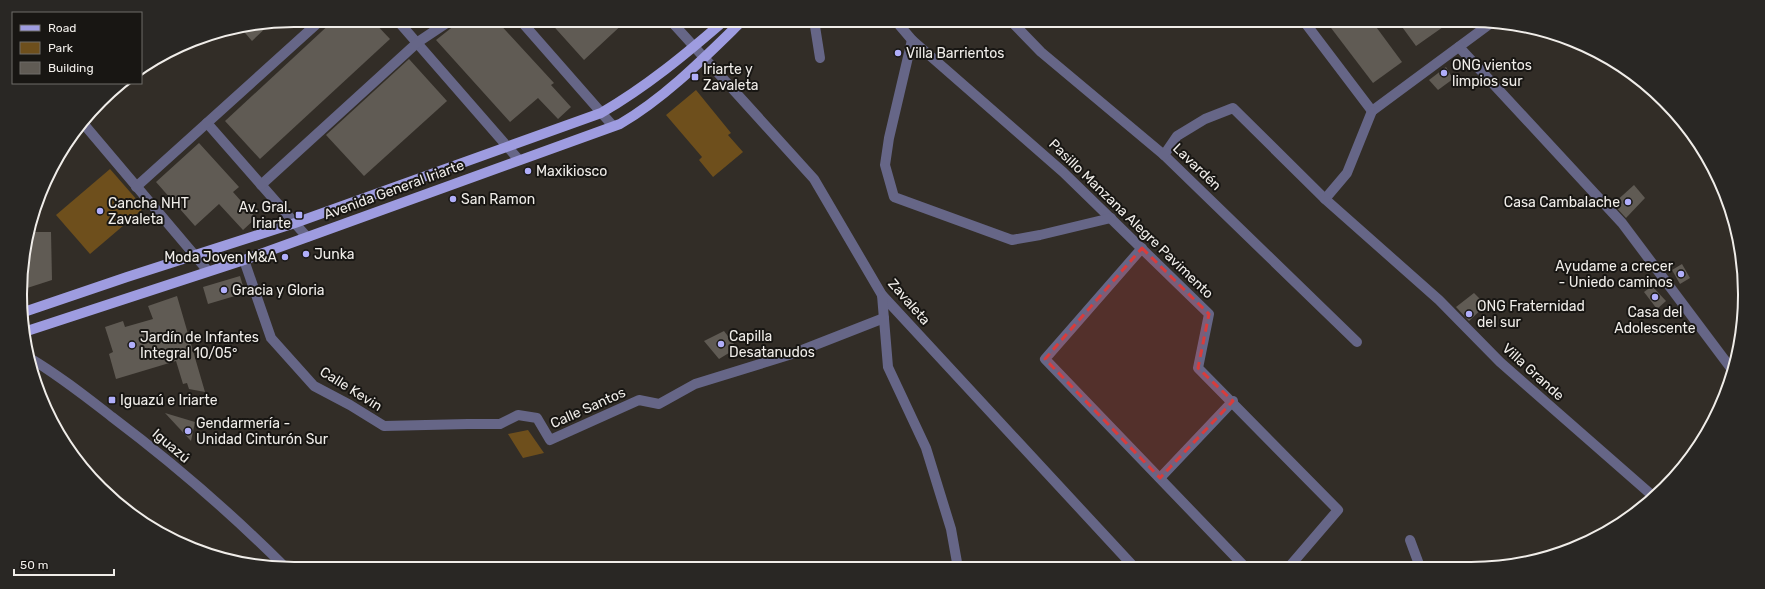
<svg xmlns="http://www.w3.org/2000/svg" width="1765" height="589" viewBox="0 0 1765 589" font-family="Rubik,sans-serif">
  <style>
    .green { fill: #6e4f1c }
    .building { fill: #605b54 }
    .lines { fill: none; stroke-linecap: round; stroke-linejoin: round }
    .minor { stroke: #666687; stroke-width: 10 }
    .major { stroke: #9e9ce0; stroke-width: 10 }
    .marked { fill: #d93c3b; fill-opacity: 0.2; stroke: #d93c3b; stroke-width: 3; stroke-dasharray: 8 5; stroke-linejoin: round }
    .poi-dot { fill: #b0aefa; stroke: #181613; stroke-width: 1.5 }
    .labels { text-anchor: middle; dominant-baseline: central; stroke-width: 4; stroke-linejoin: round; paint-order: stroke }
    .poi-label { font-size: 14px; fill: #f0ede9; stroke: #181613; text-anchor: start }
    .street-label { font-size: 14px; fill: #f0ede9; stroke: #181613 }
    .rim { fill: none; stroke: #f0ede9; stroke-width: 2 }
  </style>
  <rect width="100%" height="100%" fill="#322d27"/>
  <g class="green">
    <path d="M 696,90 L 731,133 L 728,135 L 743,152 L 713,177 L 699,160 L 702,157 L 666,115 Z"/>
    <path d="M 110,169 L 144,208 L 90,254 L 56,215 Z"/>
    <path d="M 528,430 L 544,453 L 523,458 L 508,434 Z"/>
  </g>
  <g class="building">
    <path d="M 334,20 L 372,20 L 390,39 L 260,159 L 225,121 Z"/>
    <path d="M 458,20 L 496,20 L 554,83 L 551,85 L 571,107 L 558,119 L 538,98 L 510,122 L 436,40 L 455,25 Z"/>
    <path d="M 548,20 L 578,20 L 586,28 L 594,20 L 627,20 L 584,60 Z"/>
    <path d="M 1325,20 L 1371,20 L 1402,62 L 1373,83 Z"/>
    <path d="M 1397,20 L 1453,20 L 1416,46 Z"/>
    <path d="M 272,22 L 252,41 L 239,26 L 241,25 Z"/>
    <path d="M 409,59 L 447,101 L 364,176 L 326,135 Z"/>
    <path d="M 1446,67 L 1453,79 L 1438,90 L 1429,80 Z"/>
    <path d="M 199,143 L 239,187 L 233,192 L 256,218 L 243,230 L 219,204 L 195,226 L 156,182 Z"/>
    <path d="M 1634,185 L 1645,198 L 1626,218 L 1613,204 Z"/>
    <path d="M 30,232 L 51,232 L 52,280 L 21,290 L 22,259 Z"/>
    <path d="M 1682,264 L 1690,278 L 1680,284 L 1672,270 Z"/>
    <path d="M 240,276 L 245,293 L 208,304 L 203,287 Z"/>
    <path d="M 1652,286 L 1666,301 L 1657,309 L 1644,292 Z"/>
    <path d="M 1474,293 L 1486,305 L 1469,321 L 1456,307 Z"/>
    <path d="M 177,296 L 205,392 L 189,389 L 187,383 L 183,384 L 176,361 L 116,379 L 109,354 L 113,352 L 105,327 L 123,321 L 125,327 L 153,319 L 148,306 Z"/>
    <path d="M 724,331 L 737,348 L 719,359 L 704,341 Z"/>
    <path d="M 165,413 L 195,422 L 191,441 Z"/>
  </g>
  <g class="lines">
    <g class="minor">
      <path d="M 397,20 L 519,160"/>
      <path d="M 520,20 L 613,126"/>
      <path d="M 670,20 L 814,179 L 882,295 L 1134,567"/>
      <path d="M 814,20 L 820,58"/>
      <path d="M 895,20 L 912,40 L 1063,172 L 1209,314 L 1198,368 L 1338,510 L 1289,567"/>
      <path d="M 1010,20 L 1041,52 L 1164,155 L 1357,342"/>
      <path d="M 1303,20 L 1372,111 L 1491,23"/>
      <path d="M 912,40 L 889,138 L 885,165 L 894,197 L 1012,240 L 1040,235 L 1111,218"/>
      <path d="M 1459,47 L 1622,223 L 1733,371"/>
      <path d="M 82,122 L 208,271"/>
      <path d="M 207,123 L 307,237"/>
      <path d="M 1164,155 L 1177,136 L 1205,119 L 1233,108 L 1325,199 L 1439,300 L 1500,362 L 1654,497"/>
      <path d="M 261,185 L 418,42 L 451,20"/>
      <path d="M 136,187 L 321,20"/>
      <path d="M 1325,199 L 1347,173 L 1372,111"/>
      <path d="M 1142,248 L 1045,359 L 1245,567"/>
      <path d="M 244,260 L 271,338 L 314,386 L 350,405 L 384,426 L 468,424 L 500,424 L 518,415 L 537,418 L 550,440 L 639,400 L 659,404 L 695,384 L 792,354 L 884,318"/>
      <path d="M 882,295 L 888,367 L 926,448 L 951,529 L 958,568"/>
      <path d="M 28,357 C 57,374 85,396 112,417 C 173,463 232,514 286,568"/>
      <path d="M 1160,478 L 1233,401"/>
      <path d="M 1410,540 L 1420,567"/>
    </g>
    <g class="major">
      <path d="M 21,313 L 127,277 L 295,223 L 601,113 C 646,87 686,54 725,20"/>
      <path d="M 24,332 L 244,260 L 620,124 C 666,97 705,57 743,20"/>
    </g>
  </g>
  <path class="marked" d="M 1142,248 L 1209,314 L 1198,368 L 1233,401 L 1160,478 L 1045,359 Z"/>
  <g class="poi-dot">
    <circle cx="898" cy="53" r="4"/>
    <circle cx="1444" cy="73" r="4"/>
    <rect x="691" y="73" width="8" height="8" rx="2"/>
    <circle cx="528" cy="171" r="4"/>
    <circle cx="453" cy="199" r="4"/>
    <circle cx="1628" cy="202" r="4"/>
    <circle cx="100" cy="211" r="4"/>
    <rect x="295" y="211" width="8" height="8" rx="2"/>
    <circle cx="306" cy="254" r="4"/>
    <circle cx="285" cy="257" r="4"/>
    <circle cx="1681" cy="274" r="4"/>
    <circle cx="224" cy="290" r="4"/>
    <circle cx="1655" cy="297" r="4"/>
    <circle cx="1469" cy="314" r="4"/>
    <circle cx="721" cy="344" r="4"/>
    <circle cx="132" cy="345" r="4"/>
    <rect x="108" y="396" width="8" height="8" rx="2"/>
    <circle cx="188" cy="431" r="4"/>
  </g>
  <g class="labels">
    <g class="poi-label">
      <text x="906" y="53">Villa Barrientos</text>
      <text x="1452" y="65">ONG vientos<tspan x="1452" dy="16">limpios sur</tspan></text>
      <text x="703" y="69">Iriarte y<tspan x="703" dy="16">Zavaleta</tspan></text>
      <text x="536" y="171">Maxikiosco</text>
      <text x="461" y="199">San Ramon</text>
      <text x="1620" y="202" text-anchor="end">Casa Cambalache</text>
      <text x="108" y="203">Cancha NHT<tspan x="108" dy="16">Zavaleta</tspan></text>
      <text x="291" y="207" text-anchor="end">Av. Gral.<tspan x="291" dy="16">Iriarte</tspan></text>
      <text x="314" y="254">Junka</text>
      <text x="277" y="257" text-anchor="end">Moda Joven M&amp;A</text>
      <text x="1673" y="266" text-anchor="end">Ayudame a crecer<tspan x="1673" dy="16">- Uniedo caminos</tspan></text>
      <text x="232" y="290">Gracia y Gloria</text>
      <text x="1477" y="306">ONG Fraternidad<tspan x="1477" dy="16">del sur</tspan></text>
      <text x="1655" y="312" text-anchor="middle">Casa del<tspan x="1655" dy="16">Adolescente</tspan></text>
      <text x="729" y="336">Capilla<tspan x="729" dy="16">Desatanudos</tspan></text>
      <text x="140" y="337">Jardín de Infantes<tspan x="140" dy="16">Integral 10/05°</tspan></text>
      <text x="120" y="400">Iguazú e Iriarte</text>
      <text x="196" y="423">Gendarmería -<tspan x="196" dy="16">Unidad Cinturón Sur</tspan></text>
    </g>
    <g class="street-label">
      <text transform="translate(1197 167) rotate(44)">Lavardén</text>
      <text transform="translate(394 190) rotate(-20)">Avenida General Iriarte</text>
      <text transform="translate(1131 219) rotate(44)">Pasillo Manzana Alegre Pavimento</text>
      <text transform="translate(909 302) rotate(49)">Zavaleta</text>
      <text transform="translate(1533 372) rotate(42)">Villa Grande</text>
      <text transform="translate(351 389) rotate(32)">Calle Kevin</text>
      <text transform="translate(588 408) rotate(-24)">Calle Santos</text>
      <text transform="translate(171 446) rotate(40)">Iguazú</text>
    </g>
  </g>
  <path d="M0 0H1765V589H0ZM294 27H1471A267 267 0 0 1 1738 294V295A267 267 0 0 1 1471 562H294A267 267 0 0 1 27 295V294A267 267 0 0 1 294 27Z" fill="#292724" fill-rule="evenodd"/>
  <path class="rim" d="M294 27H1471A267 267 0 0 1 1738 294V295A267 267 0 0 1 1471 562H294A267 267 0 0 1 27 295V294A267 267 0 0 1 294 27Z"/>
  <rect x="12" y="12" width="130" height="72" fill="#181613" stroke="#6e6c69"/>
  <rect x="20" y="25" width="20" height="6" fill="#9e9ce0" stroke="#6e6c69"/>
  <text x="48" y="32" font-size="12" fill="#f0ede9">Road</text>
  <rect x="20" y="42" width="20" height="12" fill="#6e4f1c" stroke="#6e6c69"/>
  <text x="48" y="52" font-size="12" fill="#f0ede9">Park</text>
  <rect x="20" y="62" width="20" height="12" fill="#605b54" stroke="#6e6c69"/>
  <text x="48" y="72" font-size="12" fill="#f0ede9">Building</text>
  <path d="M14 569v6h100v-6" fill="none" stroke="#f0ede9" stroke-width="2"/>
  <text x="20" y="569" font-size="12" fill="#f0ede9" stroke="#181613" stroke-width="3" paint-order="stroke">50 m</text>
</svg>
